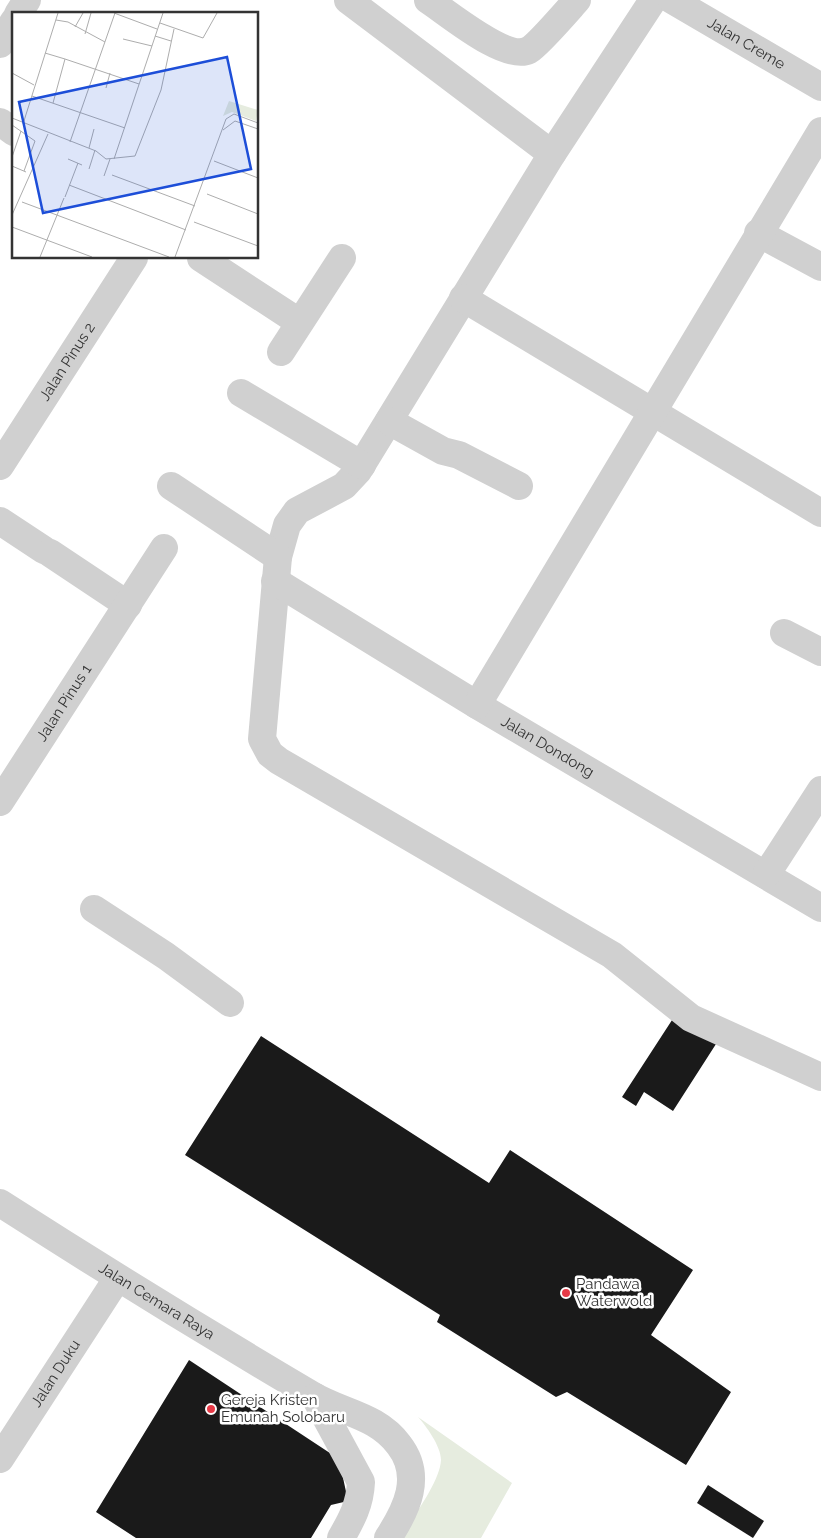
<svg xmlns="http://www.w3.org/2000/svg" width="821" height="1538" viewBox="0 0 821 1538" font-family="Raleway,sans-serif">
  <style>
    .green { fill: #e6ecdf }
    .building { fill: #1a1a1a }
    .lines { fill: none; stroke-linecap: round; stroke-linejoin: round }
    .minor { stroke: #d0d0d0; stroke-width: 28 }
    .poi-dot { fill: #e63946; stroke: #fff; stroke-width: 2 }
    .labels { text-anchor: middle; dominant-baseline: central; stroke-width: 5; stroke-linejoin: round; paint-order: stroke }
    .street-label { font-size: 15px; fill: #333; stroke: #fff }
    .poi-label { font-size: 15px; fill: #333; stroke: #fff; text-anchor: start }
    .inset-road { fill: none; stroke: #adadad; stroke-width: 1 }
    .view { fill: #1d4ed8; fill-opacity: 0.15; stroke: #1d4ed8; stroke-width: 2.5 }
    .inset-edge { fill: none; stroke: #333; stroke-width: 2.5 }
  </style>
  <rect width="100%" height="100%" fill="#fff"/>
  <path class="green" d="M 418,1417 L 512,1483 L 481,1538 L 399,1538 C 412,1519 440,1482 441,1460 C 441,1446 426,1426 418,1417 Z"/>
  <g class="building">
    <path d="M 674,1017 L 716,1044 L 673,1111 L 644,1092 L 636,1106 L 622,1097 Z"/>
    <path d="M 261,1036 L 489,1183 L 510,1150 L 693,1270 L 651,1335 L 731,1392 L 686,1465 L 567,1392 L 556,1397 L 437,1322 L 440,1315 L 185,1155 Z"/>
    <path d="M 189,1360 L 339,1459 L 348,1501 L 331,1505 L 311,1538 L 136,1538 L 96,1512 Z"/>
    <path d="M 708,1485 L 764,1521 L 753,1538 L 697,1503 Z"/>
  </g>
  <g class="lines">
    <g class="minor">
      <path d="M 348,0 L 552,154"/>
      <path d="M 428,0 C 448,13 506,62 529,50 C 538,45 568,10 577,0"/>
      <path d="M 653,0 L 552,154 L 358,471 L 344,486 L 297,511 L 287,525 L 278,557 L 262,739 L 270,754 L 279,761 L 612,955 L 691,1018 L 821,1077"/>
      <path id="s1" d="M 672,0 L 821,87"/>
      <path d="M 18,14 L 27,0"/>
      <path d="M 0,44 L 14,21"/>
      <path d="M 0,122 L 14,132"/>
      <path d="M 758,233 L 821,267"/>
      <path d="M 201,258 L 299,322"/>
      <path d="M 463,298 L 821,513"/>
      <path d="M 281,352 L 342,258"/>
      <path d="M 241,393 L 362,465"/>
      <path d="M 389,421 L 443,451 L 459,455 L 519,486"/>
      <path id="s2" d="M 0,466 L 134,258"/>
      <path d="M 171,486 L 278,557"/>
      <path d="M 0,521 L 44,550"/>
      <path d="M 50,553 L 128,605"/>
      <path id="s3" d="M 275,581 L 477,705 L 821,908"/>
      <path d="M 784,633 L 821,652"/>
      <path d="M 477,705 L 821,131"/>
      <path id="s4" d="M 0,802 L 164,548"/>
      <path d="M 766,875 L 821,790"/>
      <path d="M 94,909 L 166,956 L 230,1003"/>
      <path id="s5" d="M 0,1203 C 103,1269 207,1333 312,1395 C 342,1413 377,1415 399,1445 C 423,1476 407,1509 388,1538"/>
      <path d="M 315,1397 L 361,1482 C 360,1504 352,1519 341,1538"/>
      <path id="s6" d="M 0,1459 L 111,1288"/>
    </g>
  </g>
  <g class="poi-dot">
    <circle cx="566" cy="1293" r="5"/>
    <circle cx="211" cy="1409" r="5"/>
  </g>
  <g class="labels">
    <g class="street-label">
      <text stroke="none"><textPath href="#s1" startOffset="86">Jalan Creme</textPath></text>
      <text stroke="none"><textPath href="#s2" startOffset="124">Jalan Pinus 2</textPath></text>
      <text stroke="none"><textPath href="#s4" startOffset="118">Jalan Pinus 1</textPath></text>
      <text stroke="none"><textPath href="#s3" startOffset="319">Jalan Dondong</textPath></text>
      <text stroke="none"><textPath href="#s5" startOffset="185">Jalan Cemara Raya</textPath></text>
      <text stroke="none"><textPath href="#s6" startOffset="102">Jalan Duku</textPath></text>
    </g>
    <g class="poi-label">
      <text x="576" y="1284">Pandawa<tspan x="576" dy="17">Waterwold</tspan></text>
      <text x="221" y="1400">Gereja Kristen<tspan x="221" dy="17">Emunah Solobaru</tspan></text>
    </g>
  </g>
  <g transform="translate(12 12)">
    <rect width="246" height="246" fill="#fff"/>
    <path d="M 217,89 L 246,98 L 244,109 L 220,100 L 211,104 Z" fill="#e6ecdf"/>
    <path class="inset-road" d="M 102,1 L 145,17M 44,8 L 56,10 L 93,30M 148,11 L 191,26 L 205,1M 63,15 L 71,1M 73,22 L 79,1M 143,24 L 159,29M 111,27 L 140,34M 33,41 L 53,47M 0,61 L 22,73M 94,76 L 98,61M 20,84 L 113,116M 41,91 L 53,47 L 127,72M 0,106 L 84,139 L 94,147 L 123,144 L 149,78 L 162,17M 11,112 L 46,1M 0,113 L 23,129 L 12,159M 211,118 L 223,109 L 246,117M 58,130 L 103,1M 77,136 L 82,117M 0,145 L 9,119M 56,147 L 70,153M 102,147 L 151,1M 202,149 L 246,166M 0,154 L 14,160M 77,157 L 83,138M 100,163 L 183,194M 92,164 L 98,147M 57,173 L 174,218M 195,182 L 246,202M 53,185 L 66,151M 10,190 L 157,245M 0,203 L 36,122M 182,210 L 246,234M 0,215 L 80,245M 28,245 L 52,186M 163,245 L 214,107 L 222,102 L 246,111"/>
    <path class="view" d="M 215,45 L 239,157 L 31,201 L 7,90 Z"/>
    <rect width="246" height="246" class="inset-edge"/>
  </g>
</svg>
